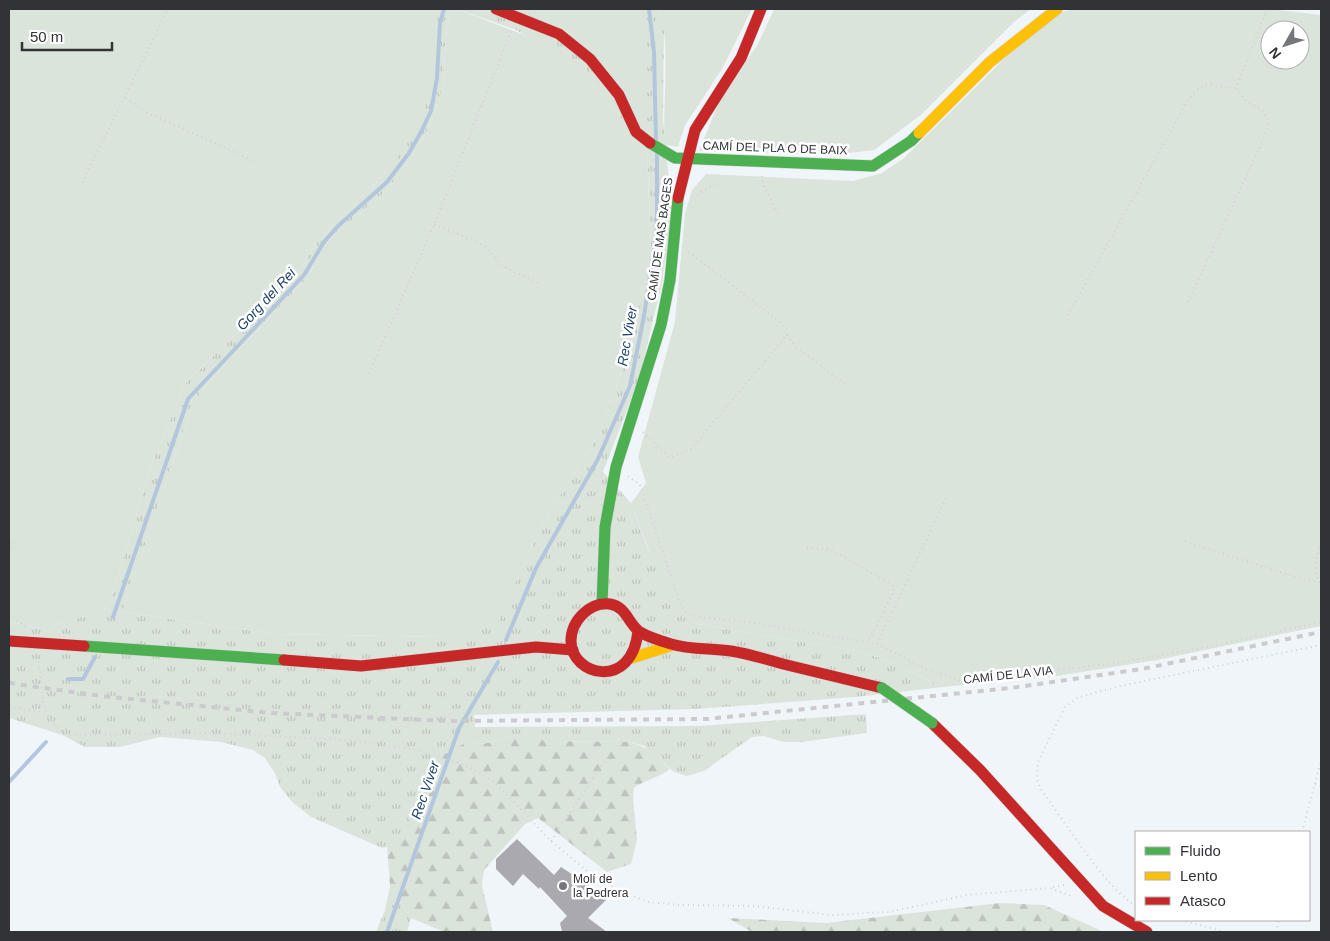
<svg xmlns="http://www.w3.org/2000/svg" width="1330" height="941" viewBox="0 0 1330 941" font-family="Arial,sans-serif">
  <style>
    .grass { fill: url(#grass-tufts) }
    .forest { fill: url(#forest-firs) }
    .green { fill: #dbe4db; fill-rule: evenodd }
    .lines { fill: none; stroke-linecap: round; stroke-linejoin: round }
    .stream { stroke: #b3c6dd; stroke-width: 4 }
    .building { fill: #aba9b0 }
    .fast-casing { stroke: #cfd3d6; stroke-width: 12 }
    .slow-casing { stroke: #cfd3d6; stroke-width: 12 }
    .jam-casing { stroke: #cfd3d6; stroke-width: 12 }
    .path { stroke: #d0d2d4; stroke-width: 2; stroke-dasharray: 1 4; stroke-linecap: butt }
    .fast { stroke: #4caf50; stroke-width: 11 }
    .slow { stroke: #ffc107; stroke-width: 11 }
    .jam { stroke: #c62828; stroke-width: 11 }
    .rail { stroke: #cbcbcd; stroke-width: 4; stroke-dasharray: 6 6; stroke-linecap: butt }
    .fast-bridge-casing { stroke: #cfd3d6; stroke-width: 12; stroke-linecap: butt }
    .jam-bridge-casing { stroke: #cfd3d6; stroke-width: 12; stroke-linecap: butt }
    .fast-bridge { stroke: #4caf50; stroke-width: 11 }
    .jam-bridge { stroke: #c62828; stroke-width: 11 }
    .poi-dot { fill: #74777b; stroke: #fff; stroke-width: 2 }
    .labels { text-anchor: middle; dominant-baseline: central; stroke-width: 5; stroke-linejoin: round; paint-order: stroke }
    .street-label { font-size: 12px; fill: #313337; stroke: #fff }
    .poi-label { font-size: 12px; fill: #313337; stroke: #fff; text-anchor: start }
    .water-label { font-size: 14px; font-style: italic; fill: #21446d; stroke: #fff }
  </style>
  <defs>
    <pattern id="grass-tufts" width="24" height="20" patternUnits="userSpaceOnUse" patternTransform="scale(1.25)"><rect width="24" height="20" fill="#dbe4db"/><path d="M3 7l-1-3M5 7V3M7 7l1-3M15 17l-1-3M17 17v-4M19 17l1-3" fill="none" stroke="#bcc4bd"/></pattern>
    <pattern id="forest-firs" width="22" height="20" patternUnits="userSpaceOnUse" patternTransform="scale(1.25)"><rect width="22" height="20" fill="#dbe4db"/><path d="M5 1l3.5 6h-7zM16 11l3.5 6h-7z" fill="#bcc4bd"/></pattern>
  </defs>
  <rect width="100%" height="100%" fill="#f0f5fa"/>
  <g class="grass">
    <path d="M 438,9 L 451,9 L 446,36 L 443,87 L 435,114 L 420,144 L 387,191 L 336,233 L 323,247 L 307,278 L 203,388 L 191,409 L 122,612 L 275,634 L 447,637 L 530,549 L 553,506 L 601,432 L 633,337 L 651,247 L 647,149 L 600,93 L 570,62 L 516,30 L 457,9 C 478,9 503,5 523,9 C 571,21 620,88 647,127 L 647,9 L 660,9 L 664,27 L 663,119 L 672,211 L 662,283 L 639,379 L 603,472 L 631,503 L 648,549 L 697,624 L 857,651 L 886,660 L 943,687 L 856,697 L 696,709 L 474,715 L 475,727 L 699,726 L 866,714 L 867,733 L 802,742 L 784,742 L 763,736 L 752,737 L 704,771 L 687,776 L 674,772 L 644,746 L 630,742 L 549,741 L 514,737 L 482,744 L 469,741 C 459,748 430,765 425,774 C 414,793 411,845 382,848 L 311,817 L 292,802 L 280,787 L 275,773 L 265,758 L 253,750 L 221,742 L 160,737 L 120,747 L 85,747 L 62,735 L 9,718 L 9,621 L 46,631 L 58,624 L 85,616 L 99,616 L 110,601 L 151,466 L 185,384 L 299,272 L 316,243 L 386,173 L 436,29 Z"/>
    <path d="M 390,886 L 411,918 L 407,932 L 376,932 L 385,910 Z"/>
  </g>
  <g class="forest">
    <path d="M 518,736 L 549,741 L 630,742 L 648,749 L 670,769 C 659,778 646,779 634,788 L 633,797 L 637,840 L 631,864 L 607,872 L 538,818 L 525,824 L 484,870 L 482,885 L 493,932 L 444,932 L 411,918 L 390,886 L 387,847 L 403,832 L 427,768 L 443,755 L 469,741 L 482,744 Z"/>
    <path d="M 1000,903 L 1044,905 L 1104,932 L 752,932 L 728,918 L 826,923 Z"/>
  </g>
  <g class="green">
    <path d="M 9,9 L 438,9 L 433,81 L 420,125 L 386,173 L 316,243 L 299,272 L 185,384 L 151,466 L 110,601 L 99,616 L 85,616 L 58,624 L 46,631 L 9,621 Z"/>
    <path d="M 451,9 L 457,9 L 540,41 L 570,62 L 600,93 L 647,149 L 651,251 L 633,337 L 601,432 L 553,506 L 532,545 L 499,621 L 483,628 L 447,637 L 275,634 L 122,612 L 191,409 L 203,388 L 307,278 L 323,247 L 336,233 L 387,191 L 420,144 L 435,114 L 443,87 L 446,36 Z"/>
    <path d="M 521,9 L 647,9 L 647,128 C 615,82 577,26 521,9 Z"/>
    <path d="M 660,9 L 752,9 L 722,69 L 685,125 L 678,147 L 665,145 C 662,101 671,51 660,9 Z"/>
    <path d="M 774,9 L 1031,9 L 1014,22 L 922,114 L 874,150 L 832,155 L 699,151 L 721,97 L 758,44 Z"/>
    <path d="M 1074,9 L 1271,9 L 1321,15 L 1321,626 L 1157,660 L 1057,676 L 943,687 L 886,660 L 857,651 L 697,624 L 679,614 L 662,584 L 631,503 L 646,483 L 638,457 L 675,322 L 685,213 L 692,190 L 706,174 L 853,181 L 882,173 L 904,158 L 1011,52 L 1062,12 ZM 1270,30 L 1300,30 L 1300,60 L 1270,60 Z"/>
  </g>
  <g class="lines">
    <g class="stream">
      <path d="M 649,9 L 654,52 L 656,142"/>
      <path d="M 113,617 L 188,399 L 304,275 L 324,242 L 338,226 L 387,182 L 409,153 L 421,132 L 431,111 L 437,78 L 440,23 L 444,9"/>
      <path d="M 506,640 L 536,568 L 598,459 L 630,386 L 644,316 L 657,229 L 657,154"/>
      <path d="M 68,679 L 83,679 L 95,657"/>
      <path d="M 9,782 L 46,742"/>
      <path d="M 387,932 L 459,728 L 498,662"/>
    </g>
  </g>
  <path class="building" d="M 517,839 L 554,875 L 561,867 L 608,898 L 588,918 L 607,932 L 562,932 L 560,923 L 567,916 L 540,887 L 539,889 L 523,874 L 513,886 L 496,869 L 496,859 Z"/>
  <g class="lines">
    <g class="fast-casing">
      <g id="fast">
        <path d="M 650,143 L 675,158 L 873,166 L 911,141 L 919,133"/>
        <path d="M 602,604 L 605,527 L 616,467 L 661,325 L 670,280 L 678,198"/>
        <path d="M 84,646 L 284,660"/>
      </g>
    </g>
    <g class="slow-casing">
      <g id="slow">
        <path d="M 919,133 L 990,62 L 1057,9"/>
        <path d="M 632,658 L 673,645"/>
      </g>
    </g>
    <g class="jam-casing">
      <g id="jam">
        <path d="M 496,9 L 559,34 L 590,59 L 619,95 L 636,132 L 650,143"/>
        <path d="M 678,198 L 695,130 L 741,58 L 761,9"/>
        <path d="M 638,631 C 632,691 571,676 571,641 C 571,621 590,601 610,604 C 627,607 628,624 640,632 C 648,637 661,641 671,644 C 690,650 712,648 731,651 C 749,654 766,659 783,664 C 816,672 849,680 882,688"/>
        <path d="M 284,660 L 361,666 L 536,647 L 573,650"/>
        <path d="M 932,723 L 980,770 L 1103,906 L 1147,932"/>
      </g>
    </g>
    <g class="path">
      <path d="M 126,98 L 144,111 L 256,162"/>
      <path d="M 762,176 L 764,187 L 779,215"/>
      <path d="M 82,183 L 168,9"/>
      <path d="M 693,198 L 716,183"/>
      <path d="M 434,225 L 473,240 L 485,246 L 502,266 L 538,283"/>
      <path d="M 1188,302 L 1264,138 L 1269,121 L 1262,110 L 1247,102 L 1236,88 L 1267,9"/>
      <path d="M 1068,315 L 1188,100 C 1210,74 1209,88 1236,88"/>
      <path d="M 787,335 L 794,345 L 846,385"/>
      <path d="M 369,374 L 434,225 L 512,29"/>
      <path d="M 643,432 L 670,458 L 690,450 L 787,335 L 787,328 L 688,251"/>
      <path d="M 628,476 L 640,485 L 681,606 L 688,614 L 698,617 L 748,622 L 877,644 L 926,669 L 961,681 L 1116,663 L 1213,646 L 1321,622"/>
      <path d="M 9,538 L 11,547 L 9,552"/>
      <path d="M 1185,541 L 1308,581 L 1318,581"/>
      <path d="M 1321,543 C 1318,556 1310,573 1321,584"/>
      <path d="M 807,548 L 830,549 L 894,586 L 893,593 L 868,642"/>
      <path d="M 9,614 L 29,629"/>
      <path d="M 877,644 L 946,498"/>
      <path d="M 37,657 C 47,691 33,711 67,735 L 206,733 L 350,740 L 418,750 L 465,765 L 494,781 L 551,841 L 587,871 L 618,890 L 648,902 L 681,905 L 754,906 L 831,915 L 889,912 L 967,895 L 1050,888"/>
      <path d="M 9,707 L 44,712"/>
      <path d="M 1315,784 L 1321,786"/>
      <path d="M 1302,832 L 1321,761"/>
      <path d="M 551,841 L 610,753"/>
      <path d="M 1064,885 L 1050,888 L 1074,897"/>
      <path d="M 1136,906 C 1105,888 1063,819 1040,788 L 1037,779 L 1038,762 L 1065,707 L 1079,697 L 1120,686 L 1321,645"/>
      <path d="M 1181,920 L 1225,932"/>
      <path d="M 1276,932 L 1279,920"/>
    </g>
    <use href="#fast" class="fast"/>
    <use href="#slow" class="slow"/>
    <use href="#jam" class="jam"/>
    <path class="rail" d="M 9,683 L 101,696 L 271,713 L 448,721 L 707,719 L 1011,688 L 1142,669 L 1321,632"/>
    <g class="fast-bridge-casing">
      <path id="fast-bridge" d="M 882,688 L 932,723"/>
    </g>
    <g class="jam-bridge-casing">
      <path id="jam-bridge" d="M 9,641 L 84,646"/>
    </g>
    <use href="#fast-bridge" class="fast-bridge"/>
    <use href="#jam-bridge" class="jam-bridge"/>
  </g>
  <circle class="poi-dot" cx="563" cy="886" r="5"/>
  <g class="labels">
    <g class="street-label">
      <text transform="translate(775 148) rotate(2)">CAMÍ DEL PLA O DE BAIX</text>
      <text transform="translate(660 239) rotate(-82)">CAMÍ DE MAS BAGES</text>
      <text transform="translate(1008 675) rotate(-6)">CAMÍ DE LA VIA</text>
    </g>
    <g class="poi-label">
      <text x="573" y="879">Molí de<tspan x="573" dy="14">la Pedrera</tspan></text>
    </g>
    <g class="water-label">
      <text transform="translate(266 299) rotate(-47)">Gorg del Rei</text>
      <text transform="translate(627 336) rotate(-80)">Rec Viver</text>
      <text transform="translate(425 790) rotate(-71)">Rec Viver</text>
    </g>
  </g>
  <rect width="1330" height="941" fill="none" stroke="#313337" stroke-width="20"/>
  <rect x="1135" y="831" width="175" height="90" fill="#ffffff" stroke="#adadaf"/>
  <rect x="1145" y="847" width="25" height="8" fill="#4caf50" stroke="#adadaf"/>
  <text x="1180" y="856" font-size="15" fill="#313337">Fluido</text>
  <rect x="1145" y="872" width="25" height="8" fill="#ffc107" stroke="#adadaf"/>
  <text x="1180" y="881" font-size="15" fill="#313337">Lento</text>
  <rect x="1145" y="897" width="25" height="8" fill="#c62828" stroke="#adadaf"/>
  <text x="1180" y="906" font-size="15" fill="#313337">Atasco</text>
  <g transform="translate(1285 45) rotate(231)"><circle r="24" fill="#ffffff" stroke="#adadaf"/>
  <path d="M0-4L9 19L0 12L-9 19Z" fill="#74777b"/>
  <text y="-8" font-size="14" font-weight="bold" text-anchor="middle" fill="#313337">N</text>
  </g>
  <path d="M22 42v8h90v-8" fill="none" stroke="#313337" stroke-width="2.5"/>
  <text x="30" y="42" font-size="15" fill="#313337" stroke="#ffffff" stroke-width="4" paint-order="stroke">50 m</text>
</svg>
